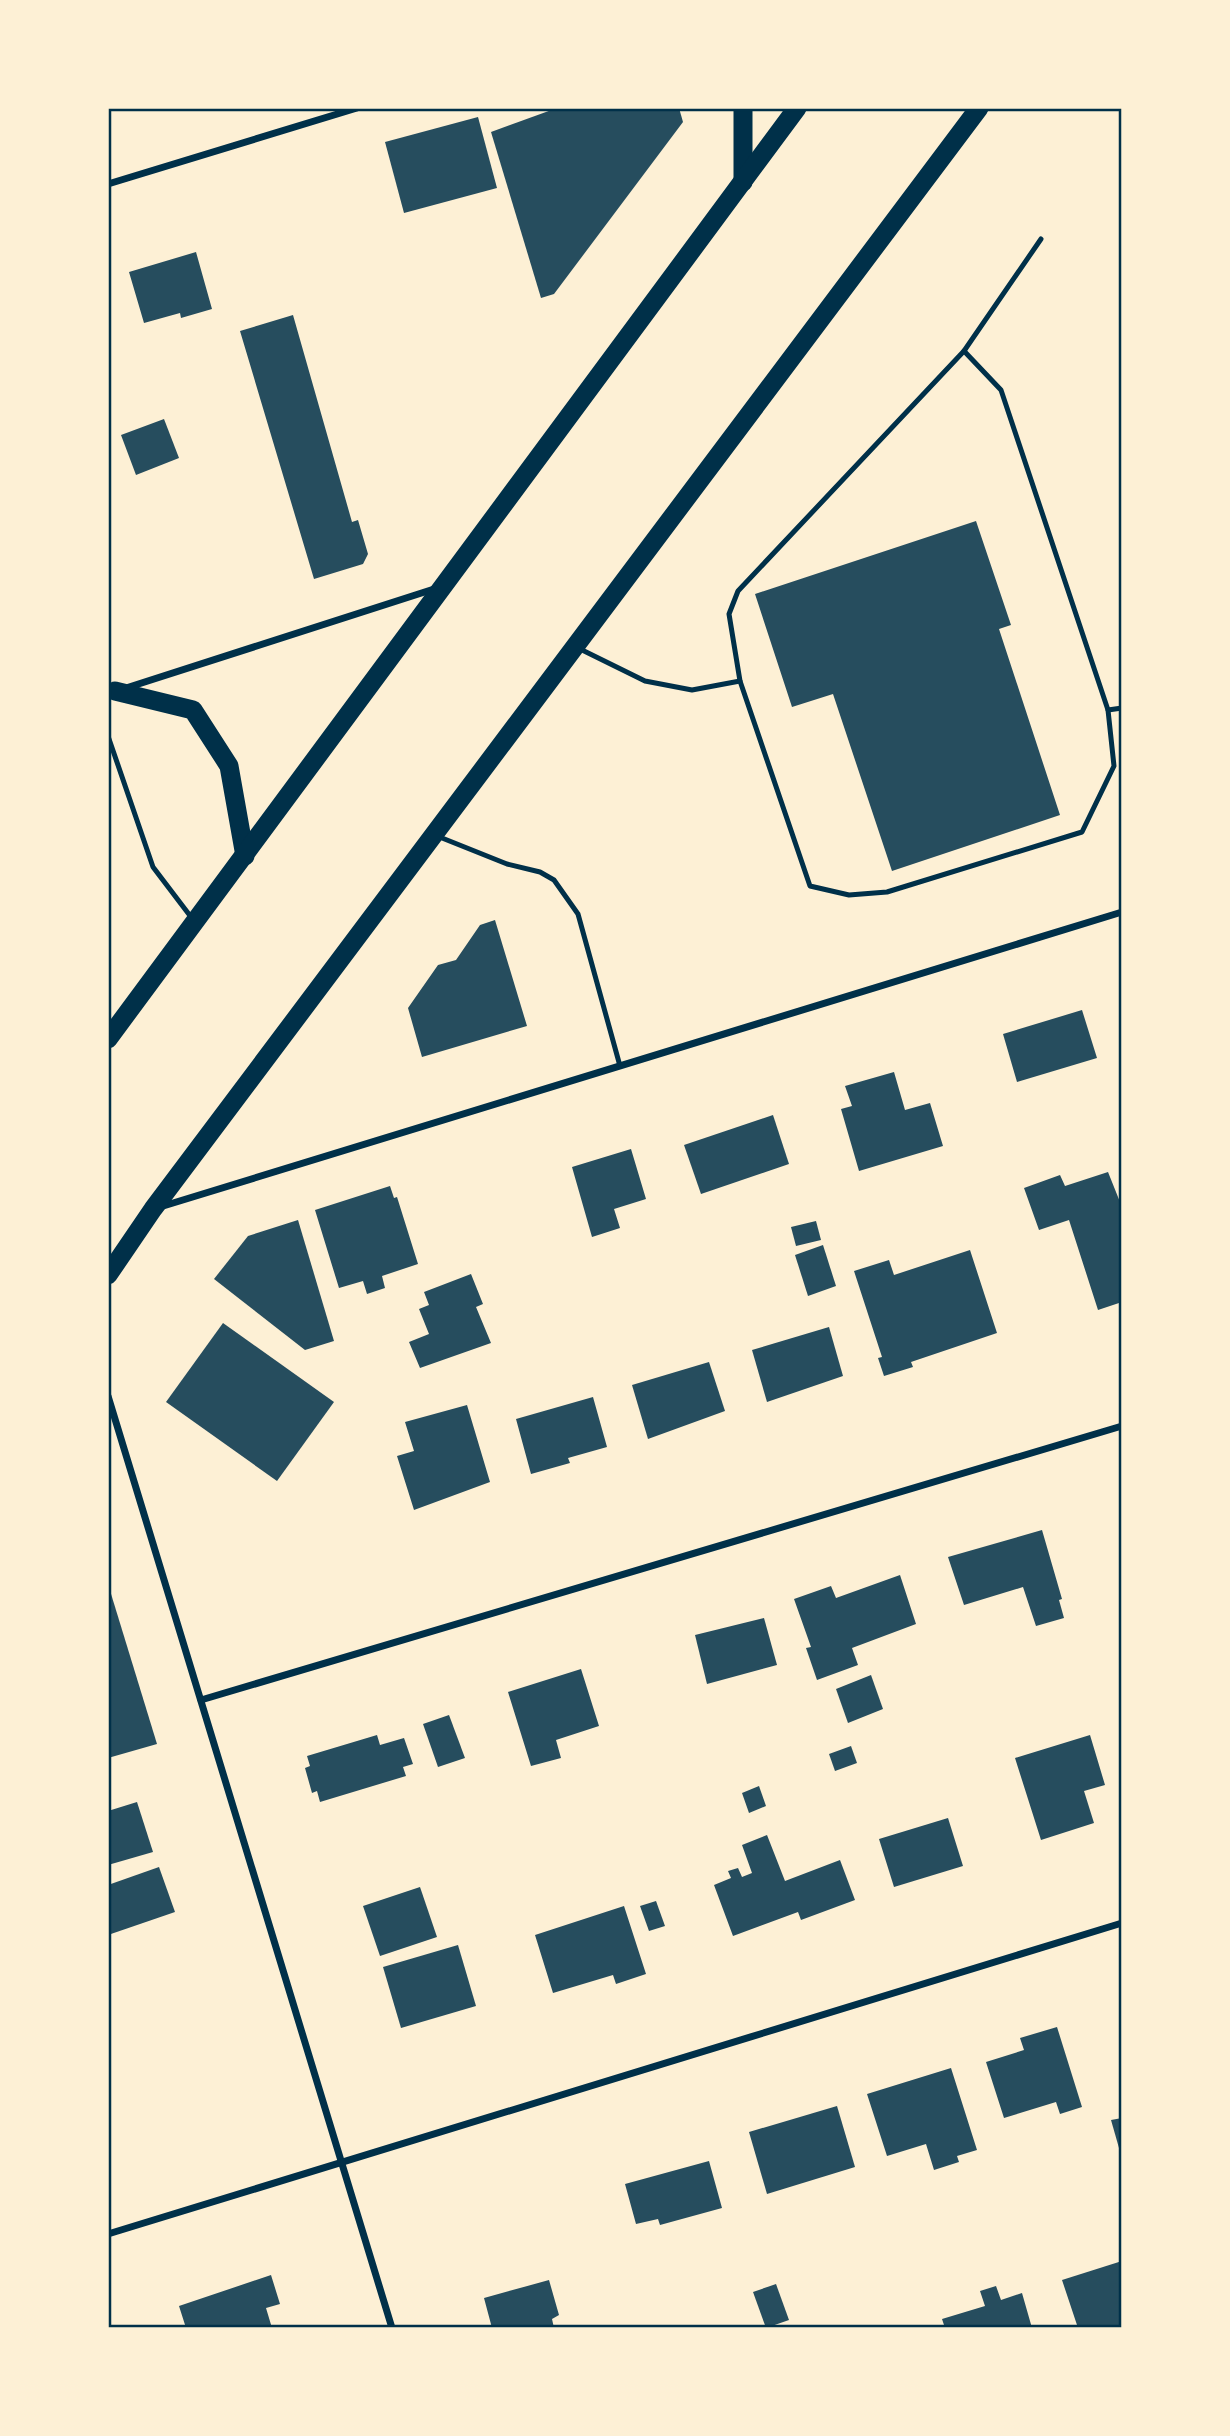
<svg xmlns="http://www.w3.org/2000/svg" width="1230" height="2436" viewBox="0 0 1230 2436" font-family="'Asap Condensed',sans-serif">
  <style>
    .building { fill: #264d5e }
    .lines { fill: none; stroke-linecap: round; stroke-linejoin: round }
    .service { stroke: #003049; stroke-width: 5 }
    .minor { stroke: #003049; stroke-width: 7 }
    .trunk { stroke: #003049; stroke-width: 19 }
    .neatline { fill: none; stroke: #003049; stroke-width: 2.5 }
  </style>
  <rect width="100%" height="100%" fill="#fdf0d5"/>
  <g class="building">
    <path d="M 557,108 L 679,108 L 683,122 L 554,294 L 541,298 L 491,132 Z"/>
    <path d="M 478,117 L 497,188 L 404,213 L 385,142 Z"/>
    <path d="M 196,252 L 212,309 L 181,318 L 180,313 L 144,323 L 129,272 Z"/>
    <path d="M 293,315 L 352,522 L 358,520 L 368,554 L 363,564 L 314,579 L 240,331 Z"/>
    <path d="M 164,419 L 179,458 L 136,475 L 121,435 Z"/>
    <path d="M 976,521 L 1011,625 L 999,629 L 1060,815 L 892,871 L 833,694 L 792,707 L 755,594 Z"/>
    <path d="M 495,920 L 527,1026 L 422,1057 L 408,1008 L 438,965 L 456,960 L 480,925 Z"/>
    <path d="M 1082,1010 L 1097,1058 L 1017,1082 L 1003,1034 Z"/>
    <path d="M 894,1072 L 905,1110 L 930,1103 L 943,1146 L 859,1171 L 841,1109 L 852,1106 L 845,1086 Z"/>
    <path d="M 773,1115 L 789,1164 L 701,1194 L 684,1145 Z"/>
    <path d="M 631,1149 L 646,1199 L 614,1209 L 620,1228 L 592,1237 L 572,1167 Z"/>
    <path d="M 1108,1172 L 1122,1207 L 1122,1302 L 1098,1310 L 1069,1220 L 1039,1230 L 1024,1188 L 1060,1175 L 1065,1186 Z"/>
    <path d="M 390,1186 L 394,1198 L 397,1197 L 418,1264 L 382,1276 L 385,1288 L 367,1294 L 363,1281 L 339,1288 L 315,1210 Z"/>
    <path d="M 298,1220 L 334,1341 L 305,1350 L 214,1279 L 248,1236 Z"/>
    <path d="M 816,1221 L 821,1240 L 796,1246 L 791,1227 Z"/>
    <path d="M 823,1245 L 836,1286 L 808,1296 L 795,1255 Z"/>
    <path d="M 970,1250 L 997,1333 L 911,1362 L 913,1367 L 884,1376 L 878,1358 L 882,1357 L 854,1271 L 889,1260 L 894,1275 Z"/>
    <path d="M 471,1274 L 483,1304 L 476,1307 L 491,1343 L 420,1368 L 409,1342 L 429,1334 L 419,1309 L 429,1305 L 424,1292 Z"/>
    <path d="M 223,1323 L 334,1402 L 277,1481 L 166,1402 Z"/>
    <path d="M 829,1327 L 843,1376 L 767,1402 L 752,1350 Z"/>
    <path d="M 709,1362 L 725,1411 L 648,1439 L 632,1385 Z"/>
    <path d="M 593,1397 L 607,1447 L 568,1458 L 570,1463 L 531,1474 L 516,1419 Z"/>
    <path d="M 467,1405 L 490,1482 L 414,1510 L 397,1456 L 414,1451 L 405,1422 Z"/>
    <path d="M 1042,1530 L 1062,1599 L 1059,1600 L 1064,1618 L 1036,1626 L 1023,1587 L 964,1605 L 948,1557 Z"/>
    <path d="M 900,1575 L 916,1624 L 852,1648 L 858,1665 L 817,1680 L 806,1648 L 811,1647 L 794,1599 L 831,1586 L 836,1598 Z"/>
    <path d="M 108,1584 L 157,1744 L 108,1758 Z"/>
    <path d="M 764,1618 L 777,1665 L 707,1684 L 695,1635 Z"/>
    <path d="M 581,1669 L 599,1726 L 556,1740 L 561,1758 L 531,1766 L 508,1692 Z"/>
    <path d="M 871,1675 L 883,1709 L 848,1723 L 836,1689 Z"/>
    <path d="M 449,1715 L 465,1758 L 438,1767 L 423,1724 Z"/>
    <path d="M 377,1735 L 380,1745 L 404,1738 L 413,1764 L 403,1767 L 406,1776 L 320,1802 L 317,1791 L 312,1793 L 305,1768 L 310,1766 L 307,1756 Z"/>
    <path d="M 1090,1735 L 1105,1785 L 1084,1791 L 1094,1823 L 1041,1840 L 1015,1758 Z"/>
    <path d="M 851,1746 L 857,1763 L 835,1771 L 829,1754 Z"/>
    <path d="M 759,1786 L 766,1806 L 749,1813 L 742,1793 Z"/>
    <path d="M 137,1802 L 153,1852 L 108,1865 L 108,1811 Z"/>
    <path d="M 948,1818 L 963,1866 L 894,1887 L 879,1839 Z"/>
    <path d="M 767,1835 L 785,1881 L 840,1860 L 855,1900 L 801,1920 L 798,1912 L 733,1936 L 714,1885 L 731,1878 L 728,1871 L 738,1868 L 742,1877 L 752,1873 L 742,1845 Z"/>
    <path d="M 159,1867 L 175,1912 L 108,1935 L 108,1885 Z"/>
    <path d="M 420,1887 L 437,1937 L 380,1956 L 363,1906 Z"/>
    <path d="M 656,1901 L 665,1926 L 649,1931 L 640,1906 Z"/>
    <path d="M 624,1906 L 646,1974 L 616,1984 L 613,1975 L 553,1993 L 535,1935 Z"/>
    <path d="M 458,1945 L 476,2006 L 401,2028 L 383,1967 Z"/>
    <path d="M 1057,2027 L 1082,2107 L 1060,2114 L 1056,2102 L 1004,2118 L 986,2062 L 1024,2050 L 1020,2038 Z"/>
    <path d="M 951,2068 L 977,2150 L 957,2156 L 959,2162 L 934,2170 L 926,2144 L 887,2156 L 867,2094 Z"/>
    <path d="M 837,2106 L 855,2167 L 767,2194 L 749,2132 Z"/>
    <path d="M 1122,2118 L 1122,2155 L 1121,2155 L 1111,2120 Z"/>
    <path d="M 709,2161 L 722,2208 L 660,2225 L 658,2219 L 636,2224 L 625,2184 Z"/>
    <path d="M 1122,2261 L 1122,2324 L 1111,2328 L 1078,2328 L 1062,2280 Z"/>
    <path d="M 271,2275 L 280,2304 L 266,2308 L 272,2328 L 186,2328 L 179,2306 Z"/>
    <path d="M 549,2280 L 559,2315 L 552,2319 L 554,2328 L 492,2328 L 484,2298 Z"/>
    <path d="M 776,2284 L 789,2320 L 766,2328 L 753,2292 Z"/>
    <path d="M 996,2286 L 1001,2300 L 1022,2293 L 1032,2328 L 945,2328 L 942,2319 L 985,2306 L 980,2291 Z"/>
  </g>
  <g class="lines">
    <g class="service">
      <path d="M 964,351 L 1041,239"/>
      <path d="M 578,648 L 645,681 L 692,690 L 740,681 L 729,614 L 738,591 L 964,351 L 1001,390 L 1108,710 L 1122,708"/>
      <path d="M 740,681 L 810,886 L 849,895 L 887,892 L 1082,832 L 1114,766 L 1108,710"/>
      <path d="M 108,736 L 153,867 L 191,917"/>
      <path d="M 437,836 L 507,864 L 540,872 L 554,880 L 578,914 L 620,1066"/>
    </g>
    <g class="minor">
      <path d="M 108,184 L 357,108"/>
      <path d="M 126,688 L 434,589"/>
      <path d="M 160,1207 L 1122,912"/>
      <path d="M 108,1396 L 392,2328"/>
      <path d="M 201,1700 L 1122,1426"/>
      <path d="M 108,2234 L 1122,1923"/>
    </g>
    <g class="trunk">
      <path d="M 743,108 L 743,182"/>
      <path d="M 115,691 L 193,710 L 229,766 L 245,856"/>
      <path d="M 108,1039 L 797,108"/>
      <path d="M 108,1275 L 153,1209 L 979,108"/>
    </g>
  </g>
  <rect width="1230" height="2436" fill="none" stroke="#fdf0d5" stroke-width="220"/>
  <rect x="110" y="110" width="1010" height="2216" class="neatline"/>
</svg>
